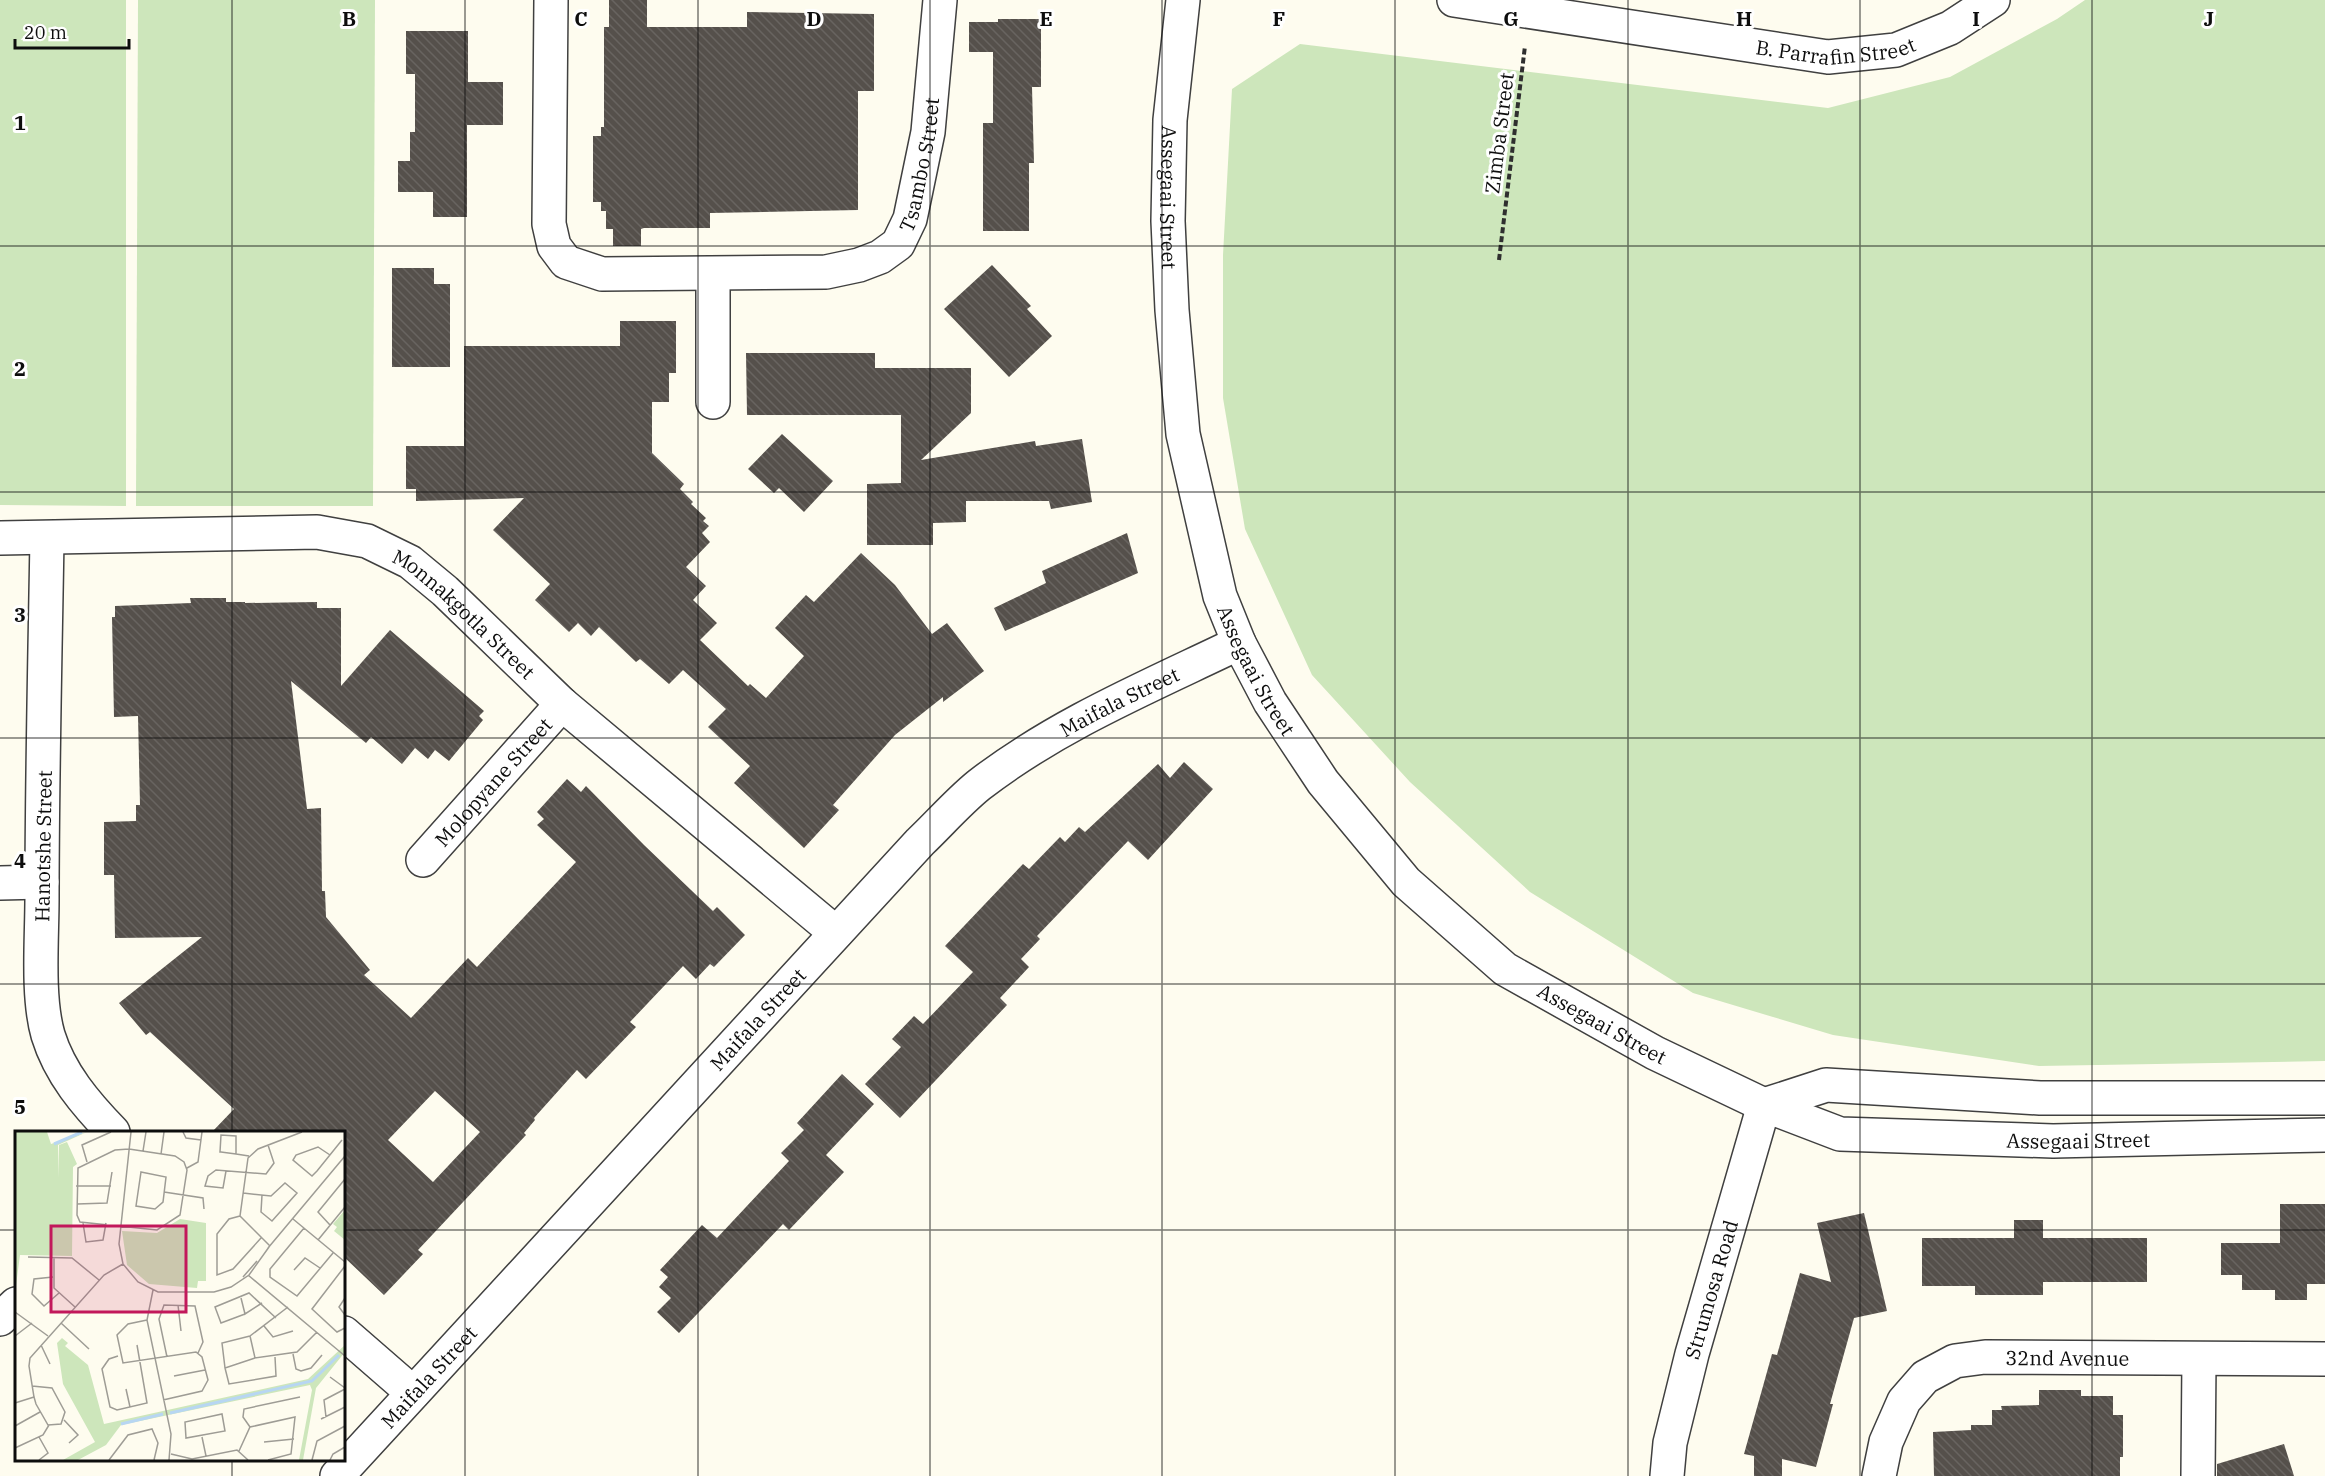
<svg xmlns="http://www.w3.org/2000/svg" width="2325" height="1476" viewBox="0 0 2325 1476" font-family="'IBM Plex Serif',serif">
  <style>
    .green { fill: #cde6bb }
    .building { fill: url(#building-back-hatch); fill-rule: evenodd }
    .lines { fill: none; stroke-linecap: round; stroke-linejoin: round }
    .minor-casing { stroke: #404040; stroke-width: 36 }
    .tertiary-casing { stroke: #404040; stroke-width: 36 }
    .path { stroke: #2f2f2f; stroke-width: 4; stroke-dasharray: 6 3; stroke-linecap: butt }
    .minor { stroke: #fff; stroke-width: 33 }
    .tertiary { stroke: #fff; stroke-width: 33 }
    .grid { fill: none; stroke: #0d0d0d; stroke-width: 1.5; stroke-opacity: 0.55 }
    .labels { text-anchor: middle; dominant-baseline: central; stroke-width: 6; stroke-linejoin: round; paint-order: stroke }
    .street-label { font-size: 20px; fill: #0d0d0d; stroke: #fff }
    .inset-river { fill: none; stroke: #b7d6f2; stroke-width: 3 }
    .inset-road { fill: none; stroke: #9e9c95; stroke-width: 1.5 }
    .view { fill: #c2185b; fill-opacity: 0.15; stroke: #c2185b; stroke-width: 3 }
    .inset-edge { fill: none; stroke: #0d0d0d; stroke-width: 3 }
    .grid-label { font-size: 20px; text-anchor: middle; font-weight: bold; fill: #0d0d0d; stroke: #fff; stroke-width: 6; stroke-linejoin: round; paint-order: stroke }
  </style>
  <defs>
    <pattern id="building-back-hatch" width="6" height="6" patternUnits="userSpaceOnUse" patternTransform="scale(1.5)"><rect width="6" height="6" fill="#55504b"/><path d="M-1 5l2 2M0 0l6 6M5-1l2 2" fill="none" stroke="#686460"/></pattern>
  </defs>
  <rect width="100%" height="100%" fill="#fefcef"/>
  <g class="green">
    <path d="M 0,0 L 126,0 L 126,506 L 0,505 Z"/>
    <path d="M 138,0 L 375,0 L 373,506 L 136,506 Z"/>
    <path d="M 2085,0 L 2325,0 L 2325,1061 L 2039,1066 L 1833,1035 L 1693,993 L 1530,892 L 1410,782 L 1312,675 L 1245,529 L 1223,398 L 1223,255 L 1232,89 L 1300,44 L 1828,108 L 1950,77 L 2057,19 Z"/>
  </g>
  <g class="building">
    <path d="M 609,0 L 647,0 L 647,27 L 747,27 L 747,12 L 874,14 L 874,91 L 858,91 L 858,210 L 710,213 L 710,228 L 644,228 L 641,229 L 641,246 L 613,246 L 613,229 L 606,229 L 606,211 L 601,211 L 601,202 L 593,202 L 593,136 L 601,136 L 601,127 L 604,127 L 604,27 L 609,27 Z"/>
    <path d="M 998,19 L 1041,19 L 1041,87 L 1032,87 L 1034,163 L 1029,163 L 1029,231 L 983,231 L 983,123 L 993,123 L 993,52 L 969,52 L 969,22 L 998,22 Z"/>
    <path d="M 406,31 L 468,31 L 468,82 L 503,82 L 503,125 L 467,125 L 467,217 L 433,217 L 433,192 L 398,192 L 398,161 L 410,161 L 410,132 L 415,132 L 415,74 L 406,74 Z"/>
    <path d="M 992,265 L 1031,306 L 1027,309 L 1052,336 L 1009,377 L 944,309 Z"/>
    <path d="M 392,268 L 434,268 L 434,284 L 450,284 L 450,367 L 392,367 Z"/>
    <path d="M 620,321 L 676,321 L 676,373 L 669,373 L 669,402 L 652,402 L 652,453 L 684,484 L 680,489 L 693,502 L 691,504 L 706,518 L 703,521 L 709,526 L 702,533 L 710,542 L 686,567 L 706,586 L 693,600 L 717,623 L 700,640 L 748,686 L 750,684 L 766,698 L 804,656 L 775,628 L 806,595 L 814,602 L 861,553 L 895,585 L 932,634 L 947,623 L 984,671 L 943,702 L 943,697 L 895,735 L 833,805 L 839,810 L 804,848 L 734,783 L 750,766 L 708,727 L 726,709 L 683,670 L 669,684 L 640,659 L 636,662 L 599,627 L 591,636 L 578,623 L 569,632 L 535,600 L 550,584 L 493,530 L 524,498 L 416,501 L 416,489 L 406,489 L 406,446 L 464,446 L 464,346 L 620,346 Z"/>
    <path d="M 746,353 L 875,353 L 875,368 L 971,368 L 971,413 L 921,460 L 1035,441 L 1036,446 L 1082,439 L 1092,502 L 1051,509 L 1049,501 L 966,501 L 966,522 L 933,523 L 933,545 L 867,545 L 867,484 L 901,483 L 901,415 L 747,415 Z"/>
    <path d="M 782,434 L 833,481 L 804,512 L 779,488 L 774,493 L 748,469 Z"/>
    <path d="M 1127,533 L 1138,573 L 1005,631 L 994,608 L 1046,583 L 1042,571 Z"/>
    <path d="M 190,598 L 226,598 L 226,602 L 245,602 L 245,603 L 317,602 L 317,608 L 341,608 L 341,686 L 390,630 L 484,711 L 479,716 L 483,720 L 449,761 L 435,750 L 428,759 L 415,748 L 402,764 L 371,737 L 366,743 L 291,681 L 307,809 L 321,808 L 322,891 L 325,891 L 326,917 L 370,970 L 364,975 L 411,1018 L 468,958 L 477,967 L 576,862 L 537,825 L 544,819 L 537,812 L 567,779 L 581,792 L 586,786 L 644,845 L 713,911 L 717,907 L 745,935 L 714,967 L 710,964 L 696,979 L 683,966 L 630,1022 L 636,1027 L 586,1079 L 577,1070 L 534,1118 L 535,1120 L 524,1133 L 526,1135 L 418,1250 L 423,1254 L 384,1295 L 344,1257 L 344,1132 L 212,1132 L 234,1109 L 150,1032 L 146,1035 L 119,1003 L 202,937 L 115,938 L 114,875 L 104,875 L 104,822 L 136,821 L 136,805 L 140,805 L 138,716 L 114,717 L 112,617 L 115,617 L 115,606 L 191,603 ZM 435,1091 L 480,1132 L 433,1182 L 388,1140 Z"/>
    <path d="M 1184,762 L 1213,789 L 1148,860 L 1128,841 L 1061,911 L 1037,936 L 1040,939 L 1021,959 L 1029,967 L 1000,998 L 1007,1005 L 900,1118 L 865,1084 L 901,1047 L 892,1039 L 914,1016 L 923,1024 L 973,972 L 945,946 L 1023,864 L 1029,869 L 1060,837 L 1065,842 L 1079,827 L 1085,832 L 1158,764 L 1170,778 Z"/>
    <path d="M 842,1074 L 874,1104 L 826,1155 L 844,1172 L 789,1230 L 783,1224 L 679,1333 L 657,1312 L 671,1298 L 659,1287 L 668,1277 L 660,1270 L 702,1225 L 717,1238 L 789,1161 L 781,1153 L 804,1130 L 797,1123 Z"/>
    <path d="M 2280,1204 L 2325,1204 L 2325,1284 L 2307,1284 L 2307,1300 L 2275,1300 L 2275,1290 L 2242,1290 L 2242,1275 L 2221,1275 L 2221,1243 L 2280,1243 Z"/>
    <path d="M 1864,1213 L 1887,1311 L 1854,1318 L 1830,1404 L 1833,1404 L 1816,1467 L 1782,1459 L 1782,1476 L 1754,1476 L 1754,1456 L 1744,1454 L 1772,1354 L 1777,1355 L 1800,1273 L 1831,1282 L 1817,1223 Z"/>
    <path d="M 2014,1220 L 2043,1220 L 2043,1238 L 2147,1238 L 2147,1282 L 2043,1282 L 2043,1295 L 1975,1295 L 1975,1286 L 1922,1286 L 1922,1238 L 2014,1238 Z"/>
    <path d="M 2039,1390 L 2081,1390 L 2081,1396 L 2113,1396 L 2113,1415 L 2123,1415 L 2123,1457 L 2120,1457 L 2120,1476 L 1934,1476 L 1933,1432 L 1971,1430 L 1971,1425 L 1992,1425 L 1992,1410 L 2002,1410 L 2001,1406 L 2039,1405 Z"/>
    <path d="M 2284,1444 L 2294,1476 L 2217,1476 L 2217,1464 Z"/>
  </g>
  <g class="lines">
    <g class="minor-casing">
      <g id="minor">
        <path id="s1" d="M 551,0 L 549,224 L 554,246 L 566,262 L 602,274 L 826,272 L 859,265 L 880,257 L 898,244 L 910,219 L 928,132 L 940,0"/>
        <path id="s2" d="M 1454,0 L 1828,57 L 1896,50 L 1950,28 L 1993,0"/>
        <path d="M 713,274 L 713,402"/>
        <path id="s3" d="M 0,538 L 317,532 L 367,541 L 410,562 L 445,591 L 562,704 L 836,933"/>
        <path d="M 47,538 C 45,658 42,779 42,899 C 42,939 37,997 48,1035 C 60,1074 86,1104 113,1132"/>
        <path id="s4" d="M 423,860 L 562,704"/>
        <path d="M 0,883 L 42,882"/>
        <path d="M 0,1319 L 16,1304"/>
        <path d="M 344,1333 L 413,1393"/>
        <path id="s5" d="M 337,1476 L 920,842 C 939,824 958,802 979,785 C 1058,724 1150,686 1239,643"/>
        <path id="s6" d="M 1667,1476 L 1670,1443 L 1692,1354 L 1764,1105"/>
        <path id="s7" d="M 1879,1476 L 1886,1442 L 1904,1401 L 1925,1377 L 1955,1361 L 1985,1357 L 2325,1359"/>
        <path d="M 2198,1476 L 2199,1359"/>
      </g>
    </g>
    <g class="tertiary-casing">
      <g id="tertiary">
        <path id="s8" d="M 1183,0 L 1170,120 L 1168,221 L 1172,310 L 1183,434 L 1220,596 L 1239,643 L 1270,702 L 1323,782 L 1406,882 L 1505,969 L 1655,1053 L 1764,1105 L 1840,1134 L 2053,1141 L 2325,1135"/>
        <path d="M 1764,1105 L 1826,1085 L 2040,1098 L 2325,1098"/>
      </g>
    </g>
    <path class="path" d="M 1499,260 L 1525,46"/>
    <use href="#minor" class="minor"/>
    <use href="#tertiary" class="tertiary"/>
  </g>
  <path class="grid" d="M 232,0 L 232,1132M 465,0 L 465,1476M 698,0 L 698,1476M 930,0 L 930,1476M 1162,0 L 1162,1476M 1395,0 L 1395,1476M 1628,0 L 1628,1476M 1860,0 L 1860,1476M 2092,0 L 2092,1476M 0,246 L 2325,246M 0,492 L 2325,492M 0,738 L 2325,738M 0,984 L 2325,984M 0,1230 L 16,1230M 344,1230 L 2325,1230M 232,1460 L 232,1476"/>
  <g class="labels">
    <g class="street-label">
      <text stroke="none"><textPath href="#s2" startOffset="386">B. Parrafin Street</textPath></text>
      <text transform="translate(1499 133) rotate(-83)">Zimba Street</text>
      <text stroke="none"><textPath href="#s1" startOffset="690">Tsambo Street</textPath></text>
      <text stroke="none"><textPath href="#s8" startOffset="198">Assegaai Street</textPath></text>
      <text stroke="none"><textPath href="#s3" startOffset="490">Monnakgotla Street</textPath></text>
      <text stroke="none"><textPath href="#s8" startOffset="684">Assegaai Street</textPath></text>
      <text stroke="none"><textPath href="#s5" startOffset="1107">Maifala Street</textPath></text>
      <text stroke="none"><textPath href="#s4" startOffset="105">Molopyane Street</textPath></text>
      <text transform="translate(43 846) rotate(-89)">Hanotshe Street</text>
      <text stroke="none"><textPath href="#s5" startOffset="621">Maifala Street</textPath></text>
      <text stroke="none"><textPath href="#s8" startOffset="1188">Assegaai Street</textPath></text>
      <text stroke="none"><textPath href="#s8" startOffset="1689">Assegaai Street</textPath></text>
      <text stroke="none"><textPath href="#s6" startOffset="192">Strumosa Road</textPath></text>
      <text stroke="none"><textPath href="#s7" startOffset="258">32nd Avenue</textPath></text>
      <text stroke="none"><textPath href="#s5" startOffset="135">Maifala Street</textPath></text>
    </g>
  </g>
  <g transform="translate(15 1131)">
    <rect width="330" height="330" fill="#fefcef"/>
    <path d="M 0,1 L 32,1 L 36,13 L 72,1 L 43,14 L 43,47 L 44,14 L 52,11 L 62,33 L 58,36 L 57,125 L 5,124 L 0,162 ZM 330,79 L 330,109 L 319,100 L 322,96 L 318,93 ZM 165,88 L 191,92 L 191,150 L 183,150 L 182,157 L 134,153 L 112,134 L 107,100 L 142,102 ZM 47,207 L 53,212 L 50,215 L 73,234 L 89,293 L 293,248 L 330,214 L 330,221 L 301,257 L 288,329 L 284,329 L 297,259 L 295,254 L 106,294 L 91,314 L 63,329 L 48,329 L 80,311 L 48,253 L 42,212 Z" fill="#cde6bb"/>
    <path class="inset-river" d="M 39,13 L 67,1M 155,282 L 297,250 L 324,224M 106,293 L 148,283"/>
    <path class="inset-road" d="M 116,1 L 104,113 L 108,133 L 123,151 L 143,161 L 199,161 L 216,156 L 234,144 L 254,116M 168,1 L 171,7 L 186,9M 114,18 L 160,25 L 169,31 L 172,39 L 165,84 L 142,99 L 65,91 L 62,84 L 63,37 L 100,19 ZM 128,20 L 131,1M 146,23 L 149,1M 221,23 L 221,5 L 206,4 L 205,21 L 206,21 L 221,23 L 234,25M 315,24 L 303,16 L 281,24 L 278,29 L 297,45 L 302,40 L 327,9M 72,31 L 67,14 L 96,1M 172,37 L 183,31 L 187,1M 211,40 L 208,57 L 190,55 L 193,45 L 201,39 L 251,43 L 259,32 L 253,14M 126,41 L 151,46 L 148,71 L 140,78 L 121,75 ZM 61,55 L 96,55M 149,61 L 188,67 L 189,78M 228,62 L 256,65 L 270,52 L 282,62 L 257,90 L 246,81 L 247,64M 62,73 L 92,72 L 97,41M 225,85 L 214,88 L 202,103 L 202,144 L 218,138 L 246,107M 278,88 L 330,131M 68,92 L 71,111 L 88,109 L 91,92M 315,94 L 303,81 L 330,48M 289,97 L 255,138 L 255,146 L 282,165 L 318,122M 303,109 L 330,76M 255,115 L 225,85 L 233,27 L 243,18 L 287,1M 253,117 L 330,25M 13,126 L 57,127 L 84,149M 39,126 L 39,157 L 60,176M 330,135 L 297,178 L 322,201 L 330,197M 279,139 L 290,127 L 305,137M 233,144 L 330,225M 38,146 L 19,148 L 17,163 L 29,175 L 44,162M 228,146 L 242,130M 138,159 L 132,189 L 156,303 L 154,329M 226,167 L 230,183 L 247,172M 330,167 L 324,176 L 330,184M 163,174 L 166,200M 273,176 L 235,205 L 240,227 L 282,221 L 302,201M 0,181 L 33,205M 230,183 L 206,192 L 200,176 L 234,162 L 261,187M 132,189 L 113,193 L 102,204 L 108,232 L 181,221 L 187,226 L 193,249 L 187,260 L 148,269M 46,192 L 74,218M 249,195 L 258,206 L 278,200M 0,205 L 17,192M 26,214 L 35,233M 278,223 L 281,238 L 286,240 L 296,237 L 307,224M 103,225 L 94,228 L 87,238 L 95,276 L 102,279 L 132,272 L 122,214M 152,226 L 144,188 L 149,174 L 180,175 L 188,211 L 183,222M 240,227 L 210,237 L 214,253 L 261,245 L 260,226M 210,237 L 207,212 L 235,205M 159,245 L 190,239M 315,246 L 330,257M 17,255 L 37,257 L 50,281 L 46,293 L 33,294 L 21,273 L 19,266 L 14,235 L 15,227 L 89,144 L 108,133M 111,258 L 115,276M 0,272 L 19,266M 207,283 L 210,300 L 171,307 L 170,291 ZM 311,286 L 309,269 L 330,258M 306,288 L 330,276M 49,289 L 63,304 L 54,312M 0,295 L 25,281M 235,296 L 228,286 L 229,278 L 285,266M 187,306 L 191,325M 249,311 L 279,308M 0,317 L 28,304 L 34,294M 224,320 L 235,296 L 280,286 L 276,323 L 253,329M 156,323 L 177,328 L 222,319 L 233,329M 24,329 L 33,322 L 24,306M 94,329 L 113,304 L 137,298 L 143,312 L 139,329M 297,329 L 302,310 L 330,295M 315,329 L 318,323 L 330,316"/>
    <path class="view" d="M 36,95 L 171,95 L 171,181 L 36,181 Z"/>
    <rect width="330" height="330" class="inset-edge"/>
  </g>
  <g class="grid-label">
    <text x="349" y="26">B</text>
    <text x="581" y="26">C</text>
    <text x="814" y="26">D</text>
    <text x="1046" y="26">E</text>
    <text x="1279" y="26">F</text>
    <text x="1511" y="26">G</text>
    <text x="1744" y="26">H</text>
    <text x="1976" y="26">I</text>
    <text x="2209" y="26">J</text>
    <text x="20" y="130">1</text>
    <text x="20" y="376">2</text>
    <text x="20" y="622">3</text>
    <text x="20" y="868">4</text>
    <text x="20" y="1114">5</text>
  </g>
  <path d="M15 39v9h114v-9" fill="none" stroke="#0d0d0d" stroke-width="3"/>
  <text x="24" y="39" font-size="18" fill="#0d0d0d" stroke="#ffffff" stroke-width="4.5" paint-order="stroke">20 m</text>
</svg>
